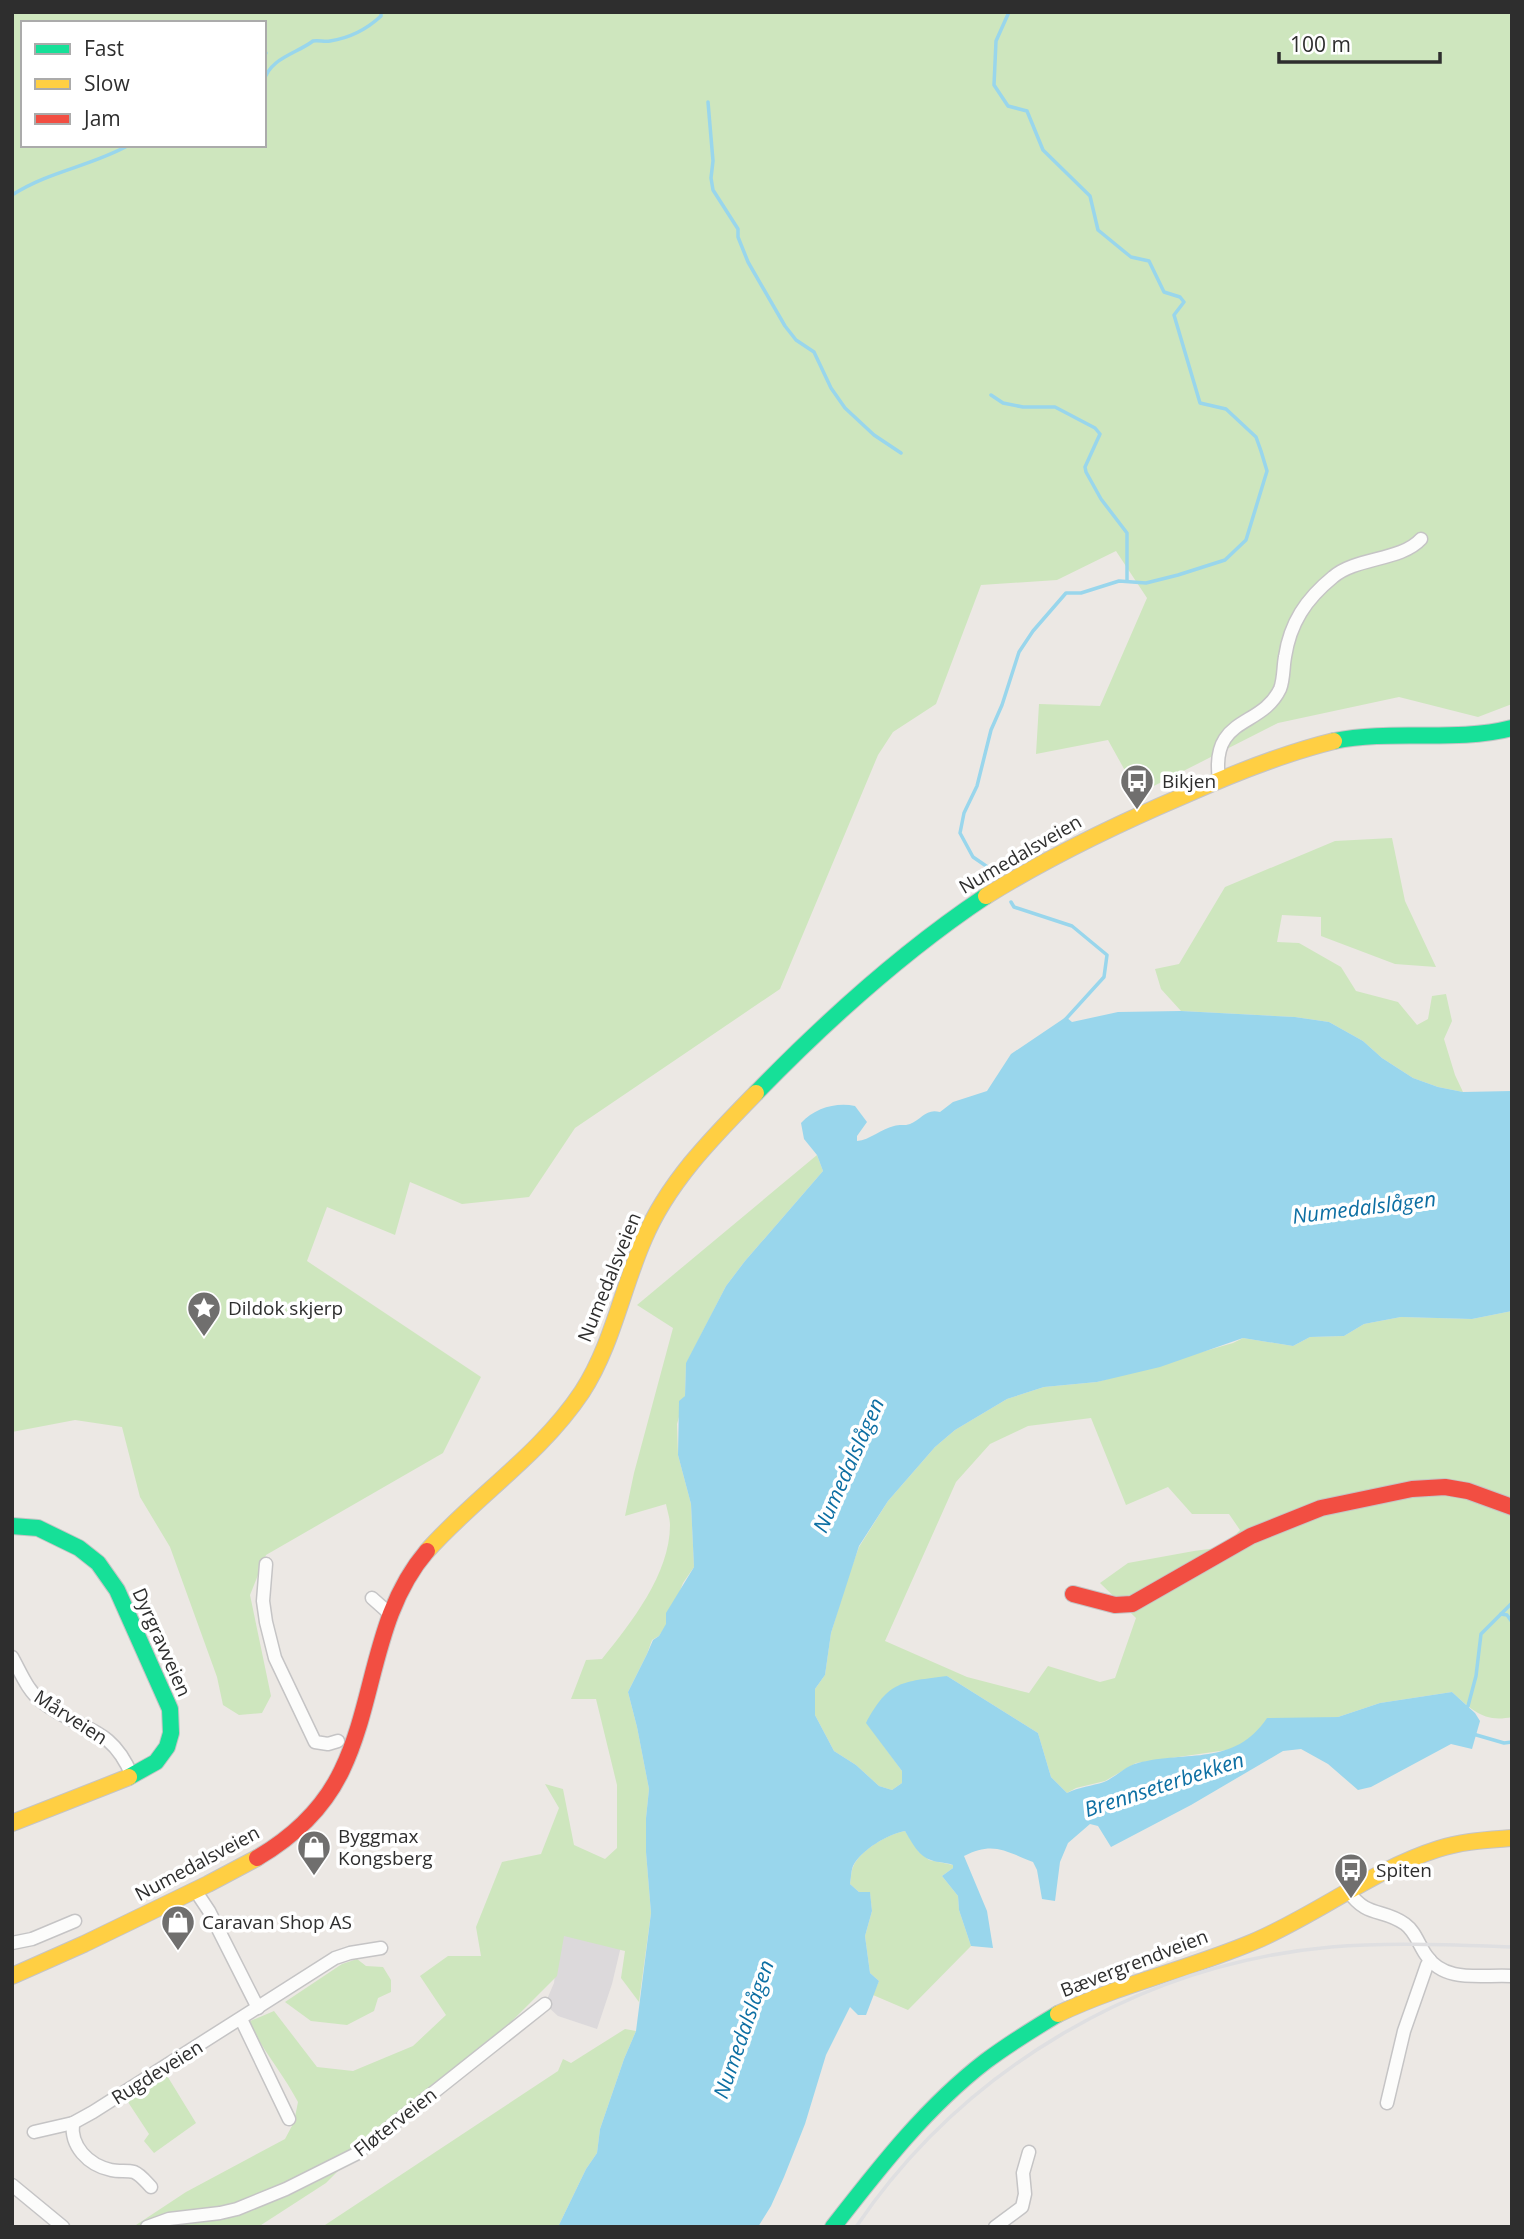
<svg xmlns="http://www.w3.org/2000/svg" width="1524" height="2239" viewBox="0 0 1524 2239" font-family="'Open Sans',sans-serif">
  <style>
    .industrial { fill: #dcd9db }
    .green { fill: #cee6be; fill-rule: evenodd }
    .water { fill: #99d6ec }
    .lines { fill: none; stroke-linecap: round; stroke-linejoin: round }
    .stream { stroke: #99d6ec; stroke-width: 3.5 }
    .street-casing { stroke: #c5c4c5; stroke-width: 15 }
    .fast-casing { stroke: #c5c4c5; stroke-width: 18 }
    .slow-casing { stroke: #c5c4c5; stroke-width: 18 }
    .jam-casing { stroke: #c5c4c5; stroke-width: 18 }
    .street { stroke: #fcfcfb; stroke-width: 12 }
    .fast { stroke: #16e098; stroke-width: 16 }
    .slow { stroke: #ffcf43; stroke-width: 16 }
    .jam { stroke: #f24e42; stroke-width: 16 }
    .rail { stroke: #dfdfe1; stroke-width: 3.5 }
    .labels { text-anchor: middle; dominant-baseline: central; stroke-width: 7; stroke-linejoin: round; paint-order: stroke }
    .poi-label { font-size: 19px; fill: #2e2e2e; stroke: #fff; text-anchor: start }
    .street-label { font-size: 19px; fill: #2e2e2e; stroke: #fff }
    .water-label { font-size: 21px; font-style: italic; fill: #0d6fa3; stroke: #fff }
  </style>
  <rect width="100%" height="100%" fill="#ece8e4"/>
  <path class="industrial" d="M 547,1921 L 622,1942 L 612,1984 L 597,2029 L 558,2016 L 545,2004 L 554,1983 L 557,1958 Z"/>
  <g class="green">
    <path d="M 12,12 L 1512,12 L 1512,704 L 1478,717 L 1399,697 L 1278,723 L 1138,794 L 1108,740 L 1036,754 L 1039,704 L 1100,706 L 1147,598 L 1116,551 L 1057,580 L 981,585 L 936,704 L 893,732 L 878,755 L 780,989 L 575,1128 L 529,1197 L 462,1204 L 410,1182 L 395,1235 L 327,1207 L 307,1261 L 481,1377 L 443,1453 L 266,1555 L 250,1595 L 271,1696 L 262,1713 L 239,1715 L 223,1705 L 217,1677 L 170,1547 L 140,1497 L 122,1427 L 75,1420 L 12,1432 ZM 23,23 L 264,23 L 264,145 L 23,145 Z"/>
    <path d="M 1392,838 L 1405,901 L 1436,967 L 1395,964 L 1321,936 L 1321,917 L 1282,915 L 1277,942 L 1299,943 L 1341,967 L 1356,991 L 1398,1002 L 1417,1025 L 1428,1019 L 1432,996 L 1446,994 L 1452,1021 L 1444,1039 L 1455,1075 L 1463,1092 L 1438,1087 L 1413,1078 L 1382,1058 L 1363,1041 L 1329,1022 L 1295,1017 L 1181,1011 L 1161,989 L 1155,969 L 1179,964 L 1225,887 L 1335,841 Z"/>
    <path d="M 817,1155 L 823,1171 L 745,1261 L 726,1286 L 686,1364 L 685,1396 L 677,1424 L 678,1455 L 691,1504 L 694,1567 L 683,1583 L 667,1624 L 659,1636 L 652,1640 L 647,1654 L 628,1692 L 637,1727 L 649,1789 L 646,1818 L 646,1852 L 651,1913 L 639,2002 L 621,1978 L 625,1951 L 564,1936 L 557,1976 L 484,2049 L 365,2144 L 326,2183 L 258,2227 L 133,2227 L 186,2192 L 285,2139 L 294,2122 L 298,2102 C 283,2074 263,2050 248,2022 L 274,2011 L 317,2067 L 353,2071 L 413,2046 L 446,2015 L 420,1976 L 448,1956 L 481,1956 L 476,1927 L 502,1862 L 541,1854 L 559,1808 L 545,1784 L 563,1789 L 574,1845 L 605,1859 L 617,1848 L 617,1785 L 596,1699 L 571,1699 L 586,1660 L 602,1659 C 631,1623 670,1574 670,1525 C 670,1518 667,1510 666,1504 L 625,1516 L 634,1473 L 673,1328 L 637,1305 Z"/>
    <path d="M 1512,1311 L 1512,1717 C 1484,1723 1472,1710 1452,1692 L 1380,1703 L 1338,1717 L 1307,1719 L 1256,1734 L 1234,1749 L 1136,1763 L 1105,1781 L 1076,1788 L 1067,1793 L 1051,1777 L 1038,1733 L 947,1676 L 867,1723 L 902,1771 L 902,1783 L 892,1790 L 879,1786 L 856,1765 L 834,1751 L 815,1715 L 815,1689 L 825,1675 L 831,1633 L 848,1577 L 859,1547 L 888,1501 L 935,1447 L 955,1430 L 1007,1399 L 1044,1387 L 1097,1382 L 1233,1343 L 1243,1338 L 1293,1346 L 1310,1337 L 1344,1336 L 1364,1324 L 1401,1317 L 1472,1319 ZM 1091,1418 L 1126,1505 L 1168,1487 L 1192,1514 L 1229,1514 L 1240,1530 L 1224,1547 L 1194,1551 L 1128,1563 L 1100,1583 L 1136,1618 L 1115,1678 L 1100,1682 L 1048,1666 L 1029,1693 L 967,1677 L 885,1641 L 956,1482 L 990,1444 L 1028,1426 Z"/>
    <path d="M 905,1831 L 919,1852 L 929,1860 L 953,1865 L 953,1868 L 942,1876 L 958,1896 L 959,1910 L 971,1946 L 908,2010 L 873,1995 L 879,1981 L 870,1973 L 865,1936 L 872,1911 L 870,1893 L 859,1892 L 850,1884 C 851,1879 851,1871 853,1867 C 860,1850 888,1834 905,1831 Z"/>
    <path d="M 357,1959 L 366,1966 L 383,1967 L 391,1980 L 391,1992 L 378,1998 L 374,2011 L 347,2025 L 311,2021 L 285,2002 L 342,1964 Z"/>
    <path d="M 625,2029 L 636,2031 L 624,2059 L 600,2129 L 597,2153 L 586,2169 L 558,2227 L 322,2227 L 558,2071 L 563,2059 L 571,2063 Z"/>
    <path d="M 166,2074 L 196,2123 L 154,2153 L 144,2141 L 149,2134 L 126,2099 Z"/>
  </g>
  <path class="water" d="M 1181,1011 L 1295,1017 L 1329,1022 L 1363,1041 L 1382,1058 L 1413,1078 L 1438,1087 L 1463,1092 L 1512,1091 L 1512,1311 L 1472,1319 L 1401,1317 L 1364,1324 L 1344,1336 L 1310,1337 L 1293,1346 L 1243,1338 L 1160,1367 L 1097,1382 L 1044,1387 L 1007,1399 L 955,1430 L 935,1447 L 888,1501 L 859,1546 L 831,1633 L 825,1675 L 815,1689 L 815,1715 L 834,1751 L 856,1765 L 879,1786 L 892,1790 L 902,1783 L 902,1771 L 866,1723 C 889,1680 902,1682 947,1676 L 1038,1733 L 1051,1777 L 1067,1793 C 1079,1787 1092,1786 1104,1782 C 1116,1777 1125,1766 1138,1763 C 1187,1750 1234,1767 1267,1718 L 1338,1717 L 1380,1703 L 1452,1692 L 1475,1713 L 1480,1721 L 1472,1749 L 1451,1744 L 1371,1787 L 1358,1790 L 1328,1764 L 1301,1749 L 1283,1751 L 1191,1805 L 1111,1847 L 1098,1826 L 1090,1824 L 1068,1843 L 1060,1862 L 1055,1901 L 1042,1899 L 1037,1870 L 1033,1862 C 1005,1851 993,1841 964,1856 L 987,1911 L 993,1948 L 971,1946 L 959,1910 L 958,1896 L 942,1876 L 953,1868 L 953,1865 C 946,1862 938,1863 931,1860 C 919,1857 911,1841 905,1831 C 888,1834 861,1850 853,1866 C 851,1871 851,1879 850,1884 L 859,1892 L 870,1892 L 872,1911 L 865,1936 L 870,1973 L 879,1981 L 866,2015 L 858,2015 L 850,2007 L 826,2055 L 805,2124 L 784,2177 L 771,2206 L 758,2227 L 558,2227 L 586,2169 L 597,2153 L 600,2129 L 624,2059 L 636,2031 L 651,1913 L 646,1852 L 646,1818 L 649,1789 L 637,1727 L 628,1692 L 647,1654 L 653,1640 L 659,1636 L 666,1624 L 666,1613 L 694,1567 L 691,1504 L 678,1455 L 679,1401 L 685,1396 L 686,1363 L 726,1286 L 745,1261 L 823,1171 L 817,1155 L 804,1139 L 801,1123 C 815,1108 836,1102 855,1106 L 867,1122 L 857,1136 L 857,1141 C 870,1140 881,1129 894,1126 C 899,1124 905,1126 910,1124 C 922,1119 926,1108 940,1112 L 953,1102 L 987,1091 L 1011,1054 L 1066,1017 L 1072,1022 L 1118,1012 Z"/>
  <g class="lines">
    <g class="stream">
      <path d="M 264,53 L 266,53"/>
      <path d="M 264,81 C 270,58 296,54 313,41 C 319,40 324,42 330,41 C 350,38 367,29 381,16 L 381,12"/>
      <path d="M 708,102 L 713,161 L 711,178 L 713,190 L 738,229 L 738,237 L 748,262 L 785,326 L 796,340 L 814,352 L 831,388 L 845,408 L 874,435 L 901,453"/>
      <path d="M 12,195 C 49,171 92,166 129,145"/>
      <path d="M 991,395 L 1003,403 L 1023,407 L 1055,407 L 1095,428 L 1100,434 L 1085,467 L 1086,472 L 1101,499 L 1127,533 L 1127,581"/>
      <path d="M 992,870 L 973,857 L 960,833 L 964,813 L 977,786 L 991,730 L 1002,705 L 1019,652 L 1033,631 L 1066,593 L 1081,593 L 1119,581 L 1146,583 L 1178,575 L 1225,560 L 1246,540 L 1267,471 L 1261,451 L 1256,437 L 1226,409 L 1200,403 L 1174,315 L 1184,302 L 1180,297 L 1164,292 L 1149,261 L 1131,257 L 1098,230 L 1090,196 L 1043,150 L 1027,111 L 1008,106 L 994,85 L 996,41 L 1009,12"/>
      <path d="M 1011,902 L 1014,907 L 1072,926 L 1107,955 L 1104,977 L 1064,1021"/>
      <path d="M 1501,1614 L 1507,1615 L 1512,1622"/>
      <path d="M 1465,1708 L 1468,1706 L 1476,1676 L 1481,1634 L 1512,1603"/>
      <path d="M 1473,1734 L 1504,1743 L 1512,1742"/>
      <path d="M 1512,1952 L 1512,1954"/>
    </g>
    <g class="street-casing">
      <g id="street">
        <path d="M 1219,780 C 1210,715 1261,729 1280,689 C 1284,679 1283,667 1285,657 C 1290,623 1306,599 1333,577 C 1356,557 1401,561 1421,539"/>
        <path d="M 266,1564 L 263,1601 L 266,1622 L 275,1658 L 315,1742 L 328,1744 L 338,1741"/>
        <path d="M 372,1598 L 390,1614"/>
        <path d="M 12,1657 C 21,1673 27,1690 42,1702 C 79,1731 111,1724 132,1776"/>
        <path d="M 195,1890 L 209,1911 L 258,2008"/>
        <path d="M 1349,1892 C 1367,1918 1383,1908 1405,1924 C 1415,1931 1419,1945 1426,1955 C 1445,1984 1482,1974 1512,1976"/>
        <path d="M 12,1943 L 32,1939 L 75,1921"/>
        <path d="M 241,2019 L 289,2119"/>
        <path d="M 1387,2103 L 1404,2031 L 1427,1965 L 1430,1960"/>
        <path d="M 73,2123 C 70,2146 88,2165 111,2170 C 119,2172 127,2170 134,2172 C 141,2175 146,2182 151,2187"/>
        <path d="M 34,2132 L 73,2123 L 93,2112 L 335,1958 L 350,1953 L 381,1948"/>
        <path d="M 12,2185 L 63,2227"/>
        <path d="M 147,2227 L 169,2219 L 220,2213 L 237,2209 L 286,2189 L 356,2154 L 545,2004"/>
        <path d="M 995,2227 L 1022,2207 L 1025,2194 L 1023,2173 L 1029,2152"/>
      </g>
    </g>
    <g class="fast-casing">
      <g id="fast">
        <path d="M 1334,741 C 1393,729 1454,743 1512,728"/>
        <path d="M 756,1093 C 827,1020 902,952 986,896"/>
        <path d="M 12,1526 L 38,1528 L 79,1548 L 98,1563 L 117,1590 L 170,1709 L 171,1733 L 167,1747 L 156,1762 L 129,1777"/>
        <path d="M 833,2227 C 879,2168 926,2107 986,2061 C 1009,2044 1033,2029 1058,2014"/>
      </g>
    </g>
    <g class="slow-casing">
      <g id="slow">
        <path d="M 986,896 C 1049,857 1115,825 1183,796 C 1232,774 1281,754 1334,741"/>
        <path d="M 427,1551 C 477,1495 540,1455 582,1392 C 612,1346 622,1289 644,1239 C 668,1182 713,1137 756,1093"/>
        <path d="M 12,1823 L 129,1777"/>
        <path d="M 12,1976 L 84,1944 L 208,1884 L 257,1858"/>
        <path d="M 1058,2014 C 1121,1984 1189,1969 1253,1942 C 1317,1915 1372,1870 1438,1849 C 1462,1841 1487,1840 1512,1838"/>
      </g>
    </g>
    <g class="jam-casing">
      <g id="jam">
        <path d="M 1073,1594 L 1115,1605 L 1132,1604 L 1251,1536 L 1321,1508 L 1412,1489 L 1445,1487 L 1468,1491 L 1512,1507"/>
        <path d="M 257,1858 C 293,1837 324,1808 342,1770 C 376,1699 373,1614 427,1551"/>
      </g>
    </g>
    <use href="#street" class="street"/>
    <use href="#fast" class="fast"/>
    <use href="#slow" class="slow"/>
    <use href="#jam" class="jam"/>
    <path class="rail" d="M 856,2227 C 963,2069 1140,1964 1331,1947 C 1391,1942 1452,1945 1512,1947"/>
  </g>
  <defs>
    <g id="bus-pin" transform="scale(1.75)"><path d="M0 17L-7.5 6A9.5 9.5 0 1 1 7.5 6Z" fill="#706f6e" stroke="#fff"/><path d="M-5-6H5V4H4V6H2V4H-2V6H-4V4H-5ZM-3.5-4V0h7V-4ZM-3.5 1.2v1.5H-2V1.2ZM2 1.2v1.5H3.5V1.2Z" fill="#fff"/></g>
    <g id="sight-pin" transform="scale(1.75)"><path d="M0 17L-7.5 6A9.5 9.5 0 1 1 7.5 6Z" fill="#706f6e" stroke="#fff"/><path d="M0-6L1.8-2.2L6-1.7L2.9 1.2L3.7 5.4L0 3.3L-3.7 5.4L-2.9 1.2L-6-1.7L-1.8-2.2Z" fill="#fff"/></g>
    <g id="shop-pin" transform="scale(1.75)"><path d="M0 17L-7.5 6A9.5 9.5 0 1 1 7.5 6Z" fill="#706f6e" stroke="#fff"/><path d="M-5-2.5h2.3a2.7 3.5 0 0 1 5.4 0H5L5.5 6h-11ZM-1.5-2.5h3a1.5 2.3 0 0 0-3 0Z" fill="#fff"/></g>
  </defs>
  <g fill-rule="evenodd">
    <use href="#bus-pin" x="1137" y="781"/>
    <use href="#sight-pin" x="204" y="1308"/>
    <use href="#shop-pin" x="314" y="1847"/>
    <use href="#bus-pin" x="1351" y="1870"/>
    <use href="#shop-pin" x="178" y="1922"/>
  </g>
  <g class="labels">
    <g class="poi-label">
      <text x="1162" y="781">Bikjen</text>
      <text x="228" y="1308">Dildok skjerp</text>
      <text x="338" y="1836">Byggmax<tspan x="338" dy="22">Kongsberg</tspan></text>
      <text x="1376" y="1870">Spiten</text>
      <text x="202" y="1922">Caravan Shop AS</text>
    </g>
    <g class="street-label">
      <text transform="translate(1020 854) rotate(-30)">Numedalsveien</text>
      <text transform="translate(609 1277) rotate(-68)">Numedalsveien</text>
      <text transform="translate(162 1642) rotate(66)">Dyrgravveien</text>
      <text transform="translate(71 1717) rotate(33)">Mårveien</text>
      <text transform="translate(197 1863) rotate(-28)">Numedalsveien</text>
      <text transform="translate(1134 1963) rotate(-21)">Bævergrendveien</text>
      <text transform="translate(157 2072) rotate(-32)">Rugdeveien</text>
      <text transform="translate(395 2122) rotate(-38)">Fløterveien</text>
    </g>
    <g class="water-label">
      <text transform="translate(1364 1207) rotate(-7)">Numedalslågen</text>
      <text transform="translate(848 1465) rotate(-66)">Numedalslågen</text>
      <text transform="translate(1164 1784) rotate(-18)">Brennseterbekken</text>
      <text transform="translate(743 2029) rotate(-71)">Numedalslågen</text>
    </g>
  </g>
  <rect width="1524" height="2239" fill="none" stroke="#2e2e2e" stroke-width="28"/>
  <rect x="21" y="21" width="245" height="126" fill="#ffffff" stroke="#ababab" stroke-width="2"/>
  <rect x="35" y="44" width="35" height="10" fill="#16e098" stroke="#ababab" stroke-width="2"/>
  <text x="84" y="56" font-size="21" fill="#2e2e2e">Fast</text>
  <rect x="35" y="79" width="35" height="10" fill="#ffcf43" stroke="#ababab" stroke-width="2"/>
  <text x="84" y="91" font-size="21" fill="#2e2e2e">Slow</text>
  <rect x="35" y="114" width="35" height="10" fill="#f24e42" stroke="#ababab" stroke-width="2"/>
  <text x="84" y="126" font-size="21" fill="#2e2e2e">Jam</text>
  <path d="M1279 52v10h161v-10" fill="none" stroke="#2e2e2e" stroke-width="3.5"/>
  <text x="1290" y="52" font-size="21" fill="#2e2e2e" stroke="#ffffff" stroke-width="5" paint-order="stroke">100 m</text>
</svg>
